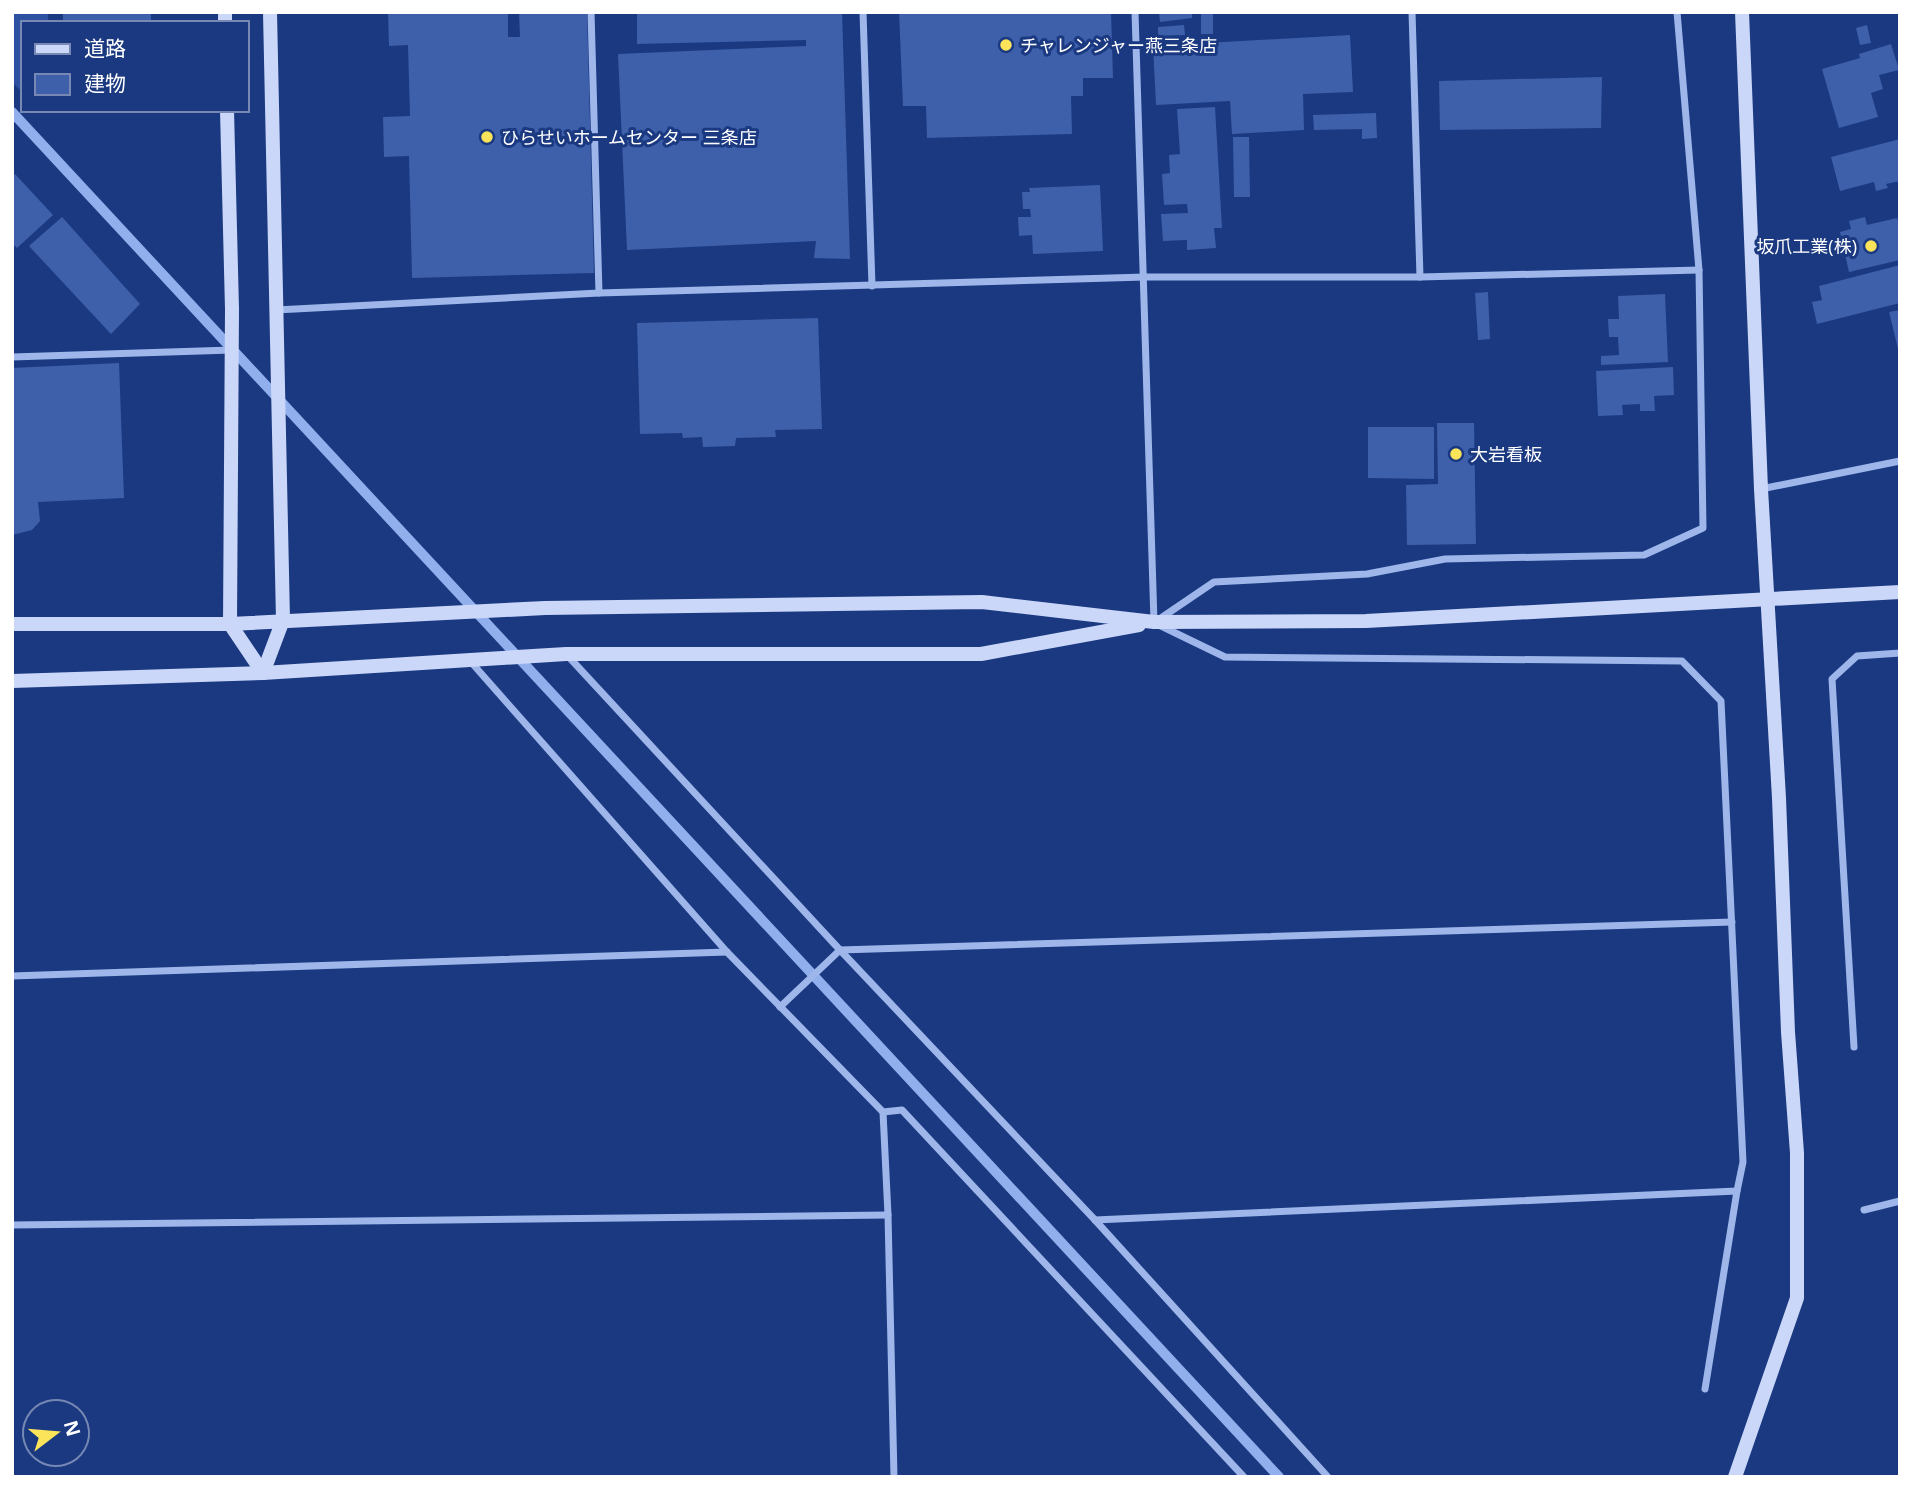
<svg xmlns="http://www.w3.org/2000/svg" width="1912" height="1489" viewBox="0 0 1912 1489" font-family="'Open Sans','Noto Sans JP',sans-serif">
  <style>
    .green { fill: #2d50a0 }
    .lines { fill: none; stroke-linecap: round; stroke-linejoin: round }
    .stream { stroke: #91afed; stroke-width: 10 }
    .building { fill: #3e5faa }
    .street { stroke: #9eb6ea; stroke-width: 7 }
    .secondary { stroke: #cad7f8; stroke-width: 14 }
    .poi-dot { fill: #fce45a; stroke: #1a3981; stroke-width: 2.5 }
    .labels { text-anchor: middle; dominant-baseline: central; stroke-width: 6; stroke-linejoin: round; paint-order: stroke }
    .poi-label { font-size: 18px; fill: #fff; stroke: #1a3981; text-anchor: start }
  </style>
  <rect width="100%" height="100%" fill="#1a3981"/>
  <path class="green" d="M 12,12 L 48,12 L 48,23 L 23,23 L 23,93 L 12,82 Z"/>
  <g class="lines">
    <path class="stream" d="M 12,112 L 1279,1477"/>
  </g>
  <g class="building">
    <rect x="63" y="12" width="88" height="11"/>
    <path d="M 388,12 L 508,12 L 508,37 L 520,37 L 519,12 L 587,12 L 594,273 L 412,278 L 409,156 L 384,157 L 383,117 L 410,116 L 408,45 L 389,46 Z"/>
    <path d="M 637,12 L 842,12 L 850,259 L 814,258 L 816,241 L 627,250 L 618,54 L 806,46 L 806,40 L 637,44 Z"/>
    <path d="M 899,12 L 1111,12 L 1113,78 L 1083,78 L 1083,96 L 1071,96 L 1072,134 L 927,138 L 926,106 L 903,106 Z"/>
    <path d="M 1159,12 L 1192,12 L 1192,18 L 1160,22 Z"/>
    <rect x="1201" y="12" width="12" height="22"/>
    <path d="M 1184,25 L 1185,35 L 1158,36 L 1158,27 Z"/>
    <path d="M 1867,25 L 1871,43 L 1860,45 L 1856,28 Z"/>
    <path d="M 1350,35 L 1353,92 L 1303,94 L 1304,130 L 1232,134 L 1230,101 L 1156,105 L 1153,46 Z"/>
    <path d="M 1891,44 L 1899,70 L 1879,75 L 1883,89 L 1871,93 L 1878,117 L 1839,128 L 1822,69 L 1860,58 L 1859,54 Z"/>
    <path d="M 1602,77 L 1601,128 L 1440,130 L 1439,81 Z"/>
    <path d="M 1215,107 L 1222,228 L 1214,228 L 1216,248 L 1187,250 L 1187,240 L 1163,241 L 1161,214 L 1188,213 L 1187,204 L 1164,205 L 1162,174 L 1170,173 L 1169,155 L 1180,154 L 1177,109 Z"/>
    <path d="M 1376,113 L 1377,138 L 1362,139 L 1362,129 L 1314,130 L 1313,115 Z"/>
    <path d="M 1233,137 L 1249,137 L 1250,197 L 1234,197 Z"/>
    <path d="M 1900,139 L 1900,181 L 1886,184 L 1888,188 L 1876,191 L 1874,182 L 1840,191 L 1831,157 Z"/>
    <path d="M 15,174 L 53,215 L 17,248 L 12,243 L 12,177 Z"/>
    <path d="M 1100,185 L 1103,251 L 1033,254 L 1032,235 L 1019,236 L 1018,217 L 1031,217 L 1030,209 L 1023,209 L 1022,192 L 1030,192 L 1029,188 Z"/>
    <path d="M 62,217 L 140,304 L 111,334 L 29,246 Z"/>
    <path d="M 1865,217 L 1867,225 L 1897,218 L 1900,229 L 1900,260 L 1849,272 L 1840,232 L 1851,229 L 1849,221 Z"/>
    <path d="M 1900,265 L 1900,303 L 1817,324 L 1812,302 L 1822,300 L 1819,286 Z"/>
    <path d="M 1488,292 L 1490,339 L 1478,340 L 1475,293 Z"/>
    <path d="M 1665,294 L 1668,362 L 1601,365 L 1601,356 L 1619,355 L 1618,337 L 1609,337 L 1608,319 L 1619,319 L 1618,296 Z"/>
    <path d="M 1900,310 L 1900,353 L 1899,353 L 1889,312 Z"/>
    <path d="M 818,318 L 822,429 L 775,430 L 776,437 L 736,438 L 735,446 L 703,447 L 702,437 L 683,438 L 682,433 L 640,434 L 637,323 Z"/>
    <path d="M 119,363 L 124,498 L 38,502 L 40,521 L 32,530 L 12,535 L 12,368 Z"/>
    <path d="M 1673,367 L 1674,395 L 1654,396 L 1655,411 L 1640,411 L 1640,404 L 1622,405 L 1623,415 L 1598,416 L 1596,371 Z"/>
    <path d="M 1437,423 L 1474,423 L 1476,544 L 1407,545 L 1406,485 L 1438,484 Z"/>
    <path d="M 1368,427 L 1434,427 L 1434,479 L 1368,478 Z"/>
  </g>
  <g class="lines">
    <g class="street">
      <path d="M 591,12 L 599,293"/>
      <path d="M 863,12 L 872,286"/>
      <path d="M 1135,12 L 1154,622"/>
      <path d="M 1412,12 L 1420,277"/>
      <path d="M 276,310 L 599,293 L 1145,277 L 1420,277 L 1699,270"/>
      <path d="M 12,357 L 232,350"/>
      <path d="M 1761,489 L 1900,461"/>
      <path d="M 1158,620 L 1214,582 L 1367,574 L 1445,559 L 1644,555 L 1703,528 L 1699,270 L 1677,12"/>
      <path d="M 567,655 L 840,950 L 1095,1220 L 1328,1477"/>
      <path d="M 471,662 L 727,952 L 883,1112 L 888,1215 L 894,1477"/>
      <path d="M 12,976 L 727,952"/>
      <path d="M 780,1007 L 840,950 L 1732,922"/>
      <path d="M 1854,1047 L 1832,679 L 1857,656 L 1900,653"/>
      <path d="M 883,1112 L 902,1110 L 1244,1477"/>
      <path d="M 1864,1210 L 1900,1201"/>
      <path d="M 1095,1220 L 1737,1191 L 1743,1162 L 1721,701 L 1682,661 L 1225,657 L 1161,626"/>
      <path d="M 12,1225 L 888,1215"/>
      <path d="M 1705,1389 L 1737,1191"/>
    </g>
    <g class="secondary">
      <path d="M 225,12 L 225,23"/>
      <path d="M 227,110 L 232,309 L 230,624 L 263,673"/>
      <path d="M 12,624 L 230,624 L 545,608 L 982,602 L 1154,622 L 1366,621 L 1900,592"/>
      <path d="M 263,673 L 283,620 L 270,12"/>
      <path d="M 12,681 L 263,673 L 566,654 L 981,654 L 1139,625"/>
      <path d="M 1735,1477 L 1797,1298 L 1797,1153 L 1788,1032 L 1779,798 L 1761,489 L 1742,12"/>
    </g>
  </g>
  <g class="poi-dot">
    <circle cx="1006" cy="45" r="7"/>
    <circle cx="487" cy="137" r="7"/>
    <circle cx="1871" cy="246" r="7"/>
    <circle cx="1456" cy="454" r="7"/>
  </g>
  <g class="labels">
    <g class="poi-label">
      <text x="1020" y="45">チャレンジャー燕三条店</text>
      <text x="501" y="137">ひらせいホームセンター 三条店</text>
      <text x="1857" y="246" text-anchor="end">坂爪工業(株)</text>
      <text x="1470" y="454">大岩看板</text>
    </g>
  </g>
  <rect width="1912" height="1489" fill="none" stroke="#ffffff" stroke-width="28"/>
  <rect x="21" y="21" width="228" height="91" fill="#1a3981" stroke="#7688b3" stroke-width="2"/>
  <rect x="35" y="44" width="35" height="10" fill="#cad7f8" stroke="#7688b3" stroke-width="2"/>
  <text x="84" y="56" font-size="21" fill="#ffffff">道路</text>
  <rect x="35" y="74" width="35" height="21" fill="#3e5faa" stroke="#7688b3" stroke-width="2"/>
  <text x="84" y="91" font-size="21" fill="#ffffff">建物</text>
  <g transform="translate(56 1433) rotate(74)"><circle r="33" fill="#1a3981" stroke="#7688b3" stroke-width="2"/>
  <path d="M0-5L12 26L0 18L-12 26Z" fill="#fce45a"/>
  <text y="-10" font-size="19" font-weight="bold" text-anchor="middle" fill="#ffffff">N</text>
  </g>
</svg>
